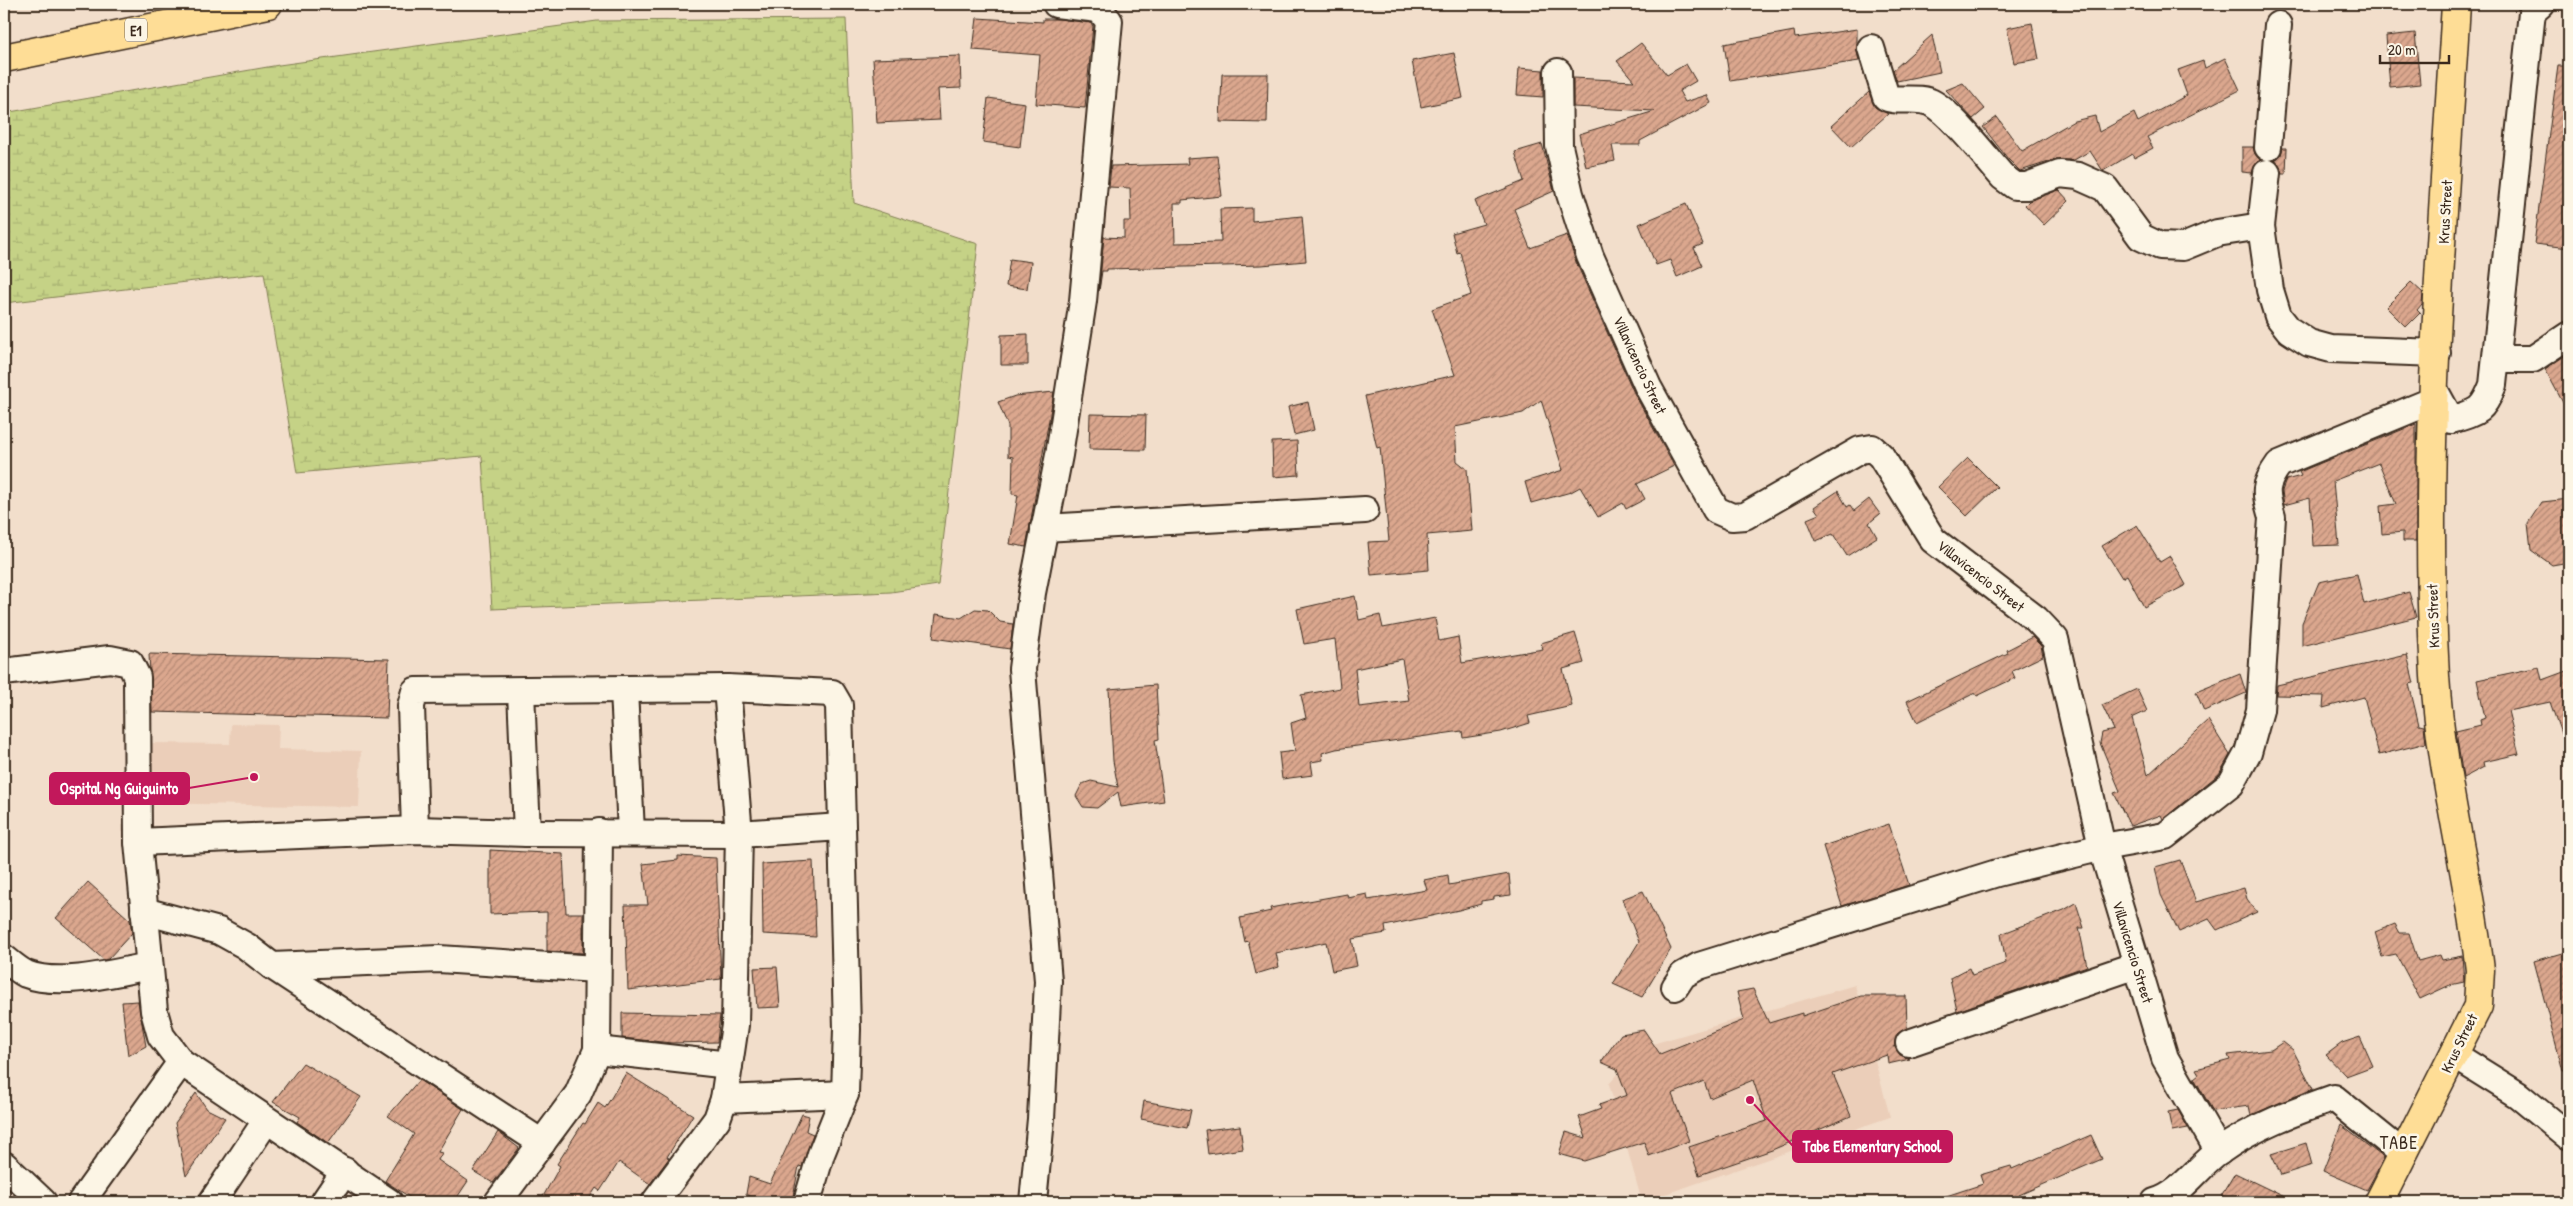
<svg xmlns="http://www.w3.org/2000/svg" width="2573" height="1206" viewBox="0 0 2573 1206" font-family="'Patrick Hand',sans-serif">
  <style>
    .built { fill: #ebceb9 }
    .wetland { fill: url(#wetland-marsh); stroke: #807e52 }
    .building { fill: url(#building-hatch); stroke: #3b2a1e; fill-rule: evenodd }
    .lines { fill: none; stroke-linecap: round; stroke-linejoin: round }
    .minor-casing { stroke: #3b2a1e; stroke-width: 30 }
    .major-casing { stroke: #3b2a1e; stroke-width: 31 }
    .highway-casing { stroke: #3b2a1e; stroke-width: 31 }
    .minor { stroke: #fcf5e5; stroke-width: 26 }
    .major { stroke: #fedd96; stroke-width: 28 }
    .highway { stroke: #fedd96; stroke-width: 28 }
    .labels { text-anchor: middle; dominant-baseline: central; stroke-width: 5; stroke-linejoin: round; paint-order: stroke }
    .shield { fill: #fcf5e5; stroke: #75675a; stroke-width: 1 }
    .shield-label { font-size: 14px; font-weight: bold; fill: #3b2a1e }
    .street-label { font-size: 15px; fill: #3b2a1e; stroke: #fcf5e5 }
    .quarter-label { font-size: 18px; letter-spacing: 1px; fill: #3b2a1e; stroke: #fcf5e5 }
    .leader { fill: none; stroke: #c2185b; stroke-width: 2 }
    .callout-dot { fill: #c2185b; stroke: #fcf5e5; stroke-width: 2 }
    .callout { fill: #c2185b; stroke: #c2185b; stroke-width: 2 }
    .callout-label { font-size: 16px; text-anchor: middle; font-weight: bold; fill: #fff }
  </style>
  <defs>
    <pattern id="wetland-marsh" width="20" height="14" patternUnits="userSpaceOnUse" patternTransform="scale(1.25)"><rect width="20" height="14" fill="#c5d286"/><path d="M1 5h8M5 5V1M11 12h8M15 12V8" fill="none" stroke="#aab473"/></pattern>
    <pattern id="building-hatch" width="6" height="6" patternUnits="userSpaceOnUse" patternTransform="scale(1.25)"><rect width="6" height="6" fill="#dba78e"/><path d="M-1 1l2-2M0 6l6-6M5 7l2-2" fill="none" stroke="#b38873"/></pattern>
  </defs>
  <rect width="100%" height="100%" fill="#f2decb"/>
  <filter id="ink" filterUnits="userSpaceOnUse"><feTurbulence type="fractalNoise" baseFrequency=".02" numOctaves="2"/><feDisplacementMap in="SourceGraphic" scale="10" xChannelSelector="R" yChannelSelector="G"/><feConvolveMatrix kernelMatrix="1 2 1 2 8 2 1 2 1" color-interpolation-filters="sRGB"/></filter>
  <g filter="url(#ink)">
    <g class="built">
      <path d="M 231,724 L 279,725 L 278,749 L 361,751 L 359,807 L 147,803 L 149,743 L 230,744 Z"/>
      <path d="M 1855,985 L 1890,1117 L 1642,1202 L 1609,1084 L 1642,1047 Z"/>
    </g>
    <path class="wetland" d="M 846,19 L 854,203 L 978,244 L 938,585 L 891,592 L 492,609 L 482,456 L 297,473 L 264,273 L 4,303 L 4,113 L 279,65 L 597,21 Z"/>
    <g class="building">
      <path d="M 977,18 L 1043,22 L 1043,19 L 1059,19 L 1091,23 L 1093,26 L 1085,108 L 1036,104 L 1040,55 L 973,50 Z"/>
      <path d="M 2032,23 L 2039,59 L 2014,63 L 2007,28 Z"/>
      <path d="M 1857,29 L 1857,52 L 1859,61 L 1730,81 L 1724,44 L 1794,31 L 1795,38 Z"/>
      <path d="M 2415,33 L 2420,84 L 2390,87 L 2386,36 Z"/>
      <path d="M 1932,35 L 1940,72 L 1897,81 L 1893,70 Z"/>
      <path d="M 1641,43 L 1667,75 L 1686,64 L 1696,81 L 1679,91 L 1685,102 L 1707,95 L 1711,103 L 1640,141 L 1640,145 L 1612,145 L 1615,161 L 1586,167 L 1579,134 L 1655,111 L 1573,107 L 1573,78 L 1634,81 L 1617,61 Z"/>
      <path d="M 1454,53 L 1463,98 L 1421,107 L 1412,61 Z"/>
      <path d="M 960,56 L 961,88 L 938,89 L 940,120 L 877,123 L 873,59 Z"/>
      <path d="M 2225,58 L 2240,90 L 2147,137 L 2153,148 L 2134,158 L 2132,154 L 2103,171 L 2090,151 L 2074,160 L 2055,160 L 2020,171 L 2008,159 L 1983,127 L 1997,117 L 2022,151 L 2074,121 L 2095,116 L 2099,132 L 2134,113 L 2138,122 L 2187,95 L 2178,70 L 2203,61 L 2205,68 Z"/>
      <path d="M 2558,66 L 2569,66 L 2569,248 L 2534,244 Z"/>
      <path d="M 1519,68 L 1543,70 L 1543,97 L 1517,95 Z"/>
      <path d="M 1222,74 L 1268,74 L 1267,123 L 1220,122 Z"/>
      <path d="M 1963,83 L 1985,109 L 1973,119 L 1946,90 Z"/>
      <path d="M 1869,92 L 1875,107 L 1888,114 L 1851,147 L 1831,126 Z"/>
      <path d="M 988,98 L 1025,103 L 1020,147 L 983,142 Z"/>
      <path d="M 1542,144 L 1554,191 L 1514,209 L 1530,248 L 1567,235 L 1576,262 L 1634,393 L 1674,466 L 1637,484 L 1645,499 L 1626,509 L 1623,503 L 1598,517 L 1580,487 L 1571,492 L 1531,503 L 1525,482 L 1563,470 L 1541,400 L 1523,413 L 1455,427 L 1457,461 L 1467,469 L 1472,531 L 1427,535 L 1429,570 L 1371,575 L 1368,542 L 1389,541 L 1380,447 L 1377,448 L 1365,396 L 1455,375 L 1432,309 L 1471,295 L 1460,252 L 1457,253 L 1452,233 L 1484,224 L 1475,201 L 1524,181 L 1515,152 Z"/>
      <path d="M 2242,147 L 2253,147 L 2255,154 L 2260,160 L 2255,165 L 2252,173 L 2242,172 Z"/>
      <path d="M 2283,148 L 2287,148 L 2286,174 L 2282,174 L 2280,167 L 2275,160 L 2281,155 Z"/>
      <path d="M 1217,156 L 1222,196 L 1182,200 L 1182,203 L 1174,203 L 1175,243 L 1221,242 L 1220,209 L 1252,208 L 1252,221 L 1302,216 L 1306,261 L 1262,265 L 1107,269 L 1107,271 L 1102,271 L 1099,291 L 1104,237 L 1124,238 L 1124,221 L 1131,221 L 1130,188 L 1109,187 L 1111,166 L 1188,164 L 1187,158 Z"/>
      <path d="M 2059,190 L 2069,201 L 2044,225 L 2025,205 L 2029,201 Z"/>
      <path d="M 1686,204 L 1703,244 L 1694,248 L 1702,266 L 1677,277 L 1670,260 L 1656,265 L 1639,224 Z"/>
      <path d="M 1010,259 L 1031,262 L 1027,289 L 1006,286 Z"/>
      <path d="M 2411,282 L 2423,293 L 2422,304 L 2417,310 L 2420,313 L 2406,327 L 2386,307 Z"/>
      <path d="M 1028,334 L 1028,365 L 1001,365 L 1001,335 Z"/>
      <path d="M 2569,353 L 2569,414 L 2545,369 Z"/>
      <path d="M 1054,392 L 1026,547 L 1010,544 L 1018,495 L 1012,494 L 1013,457 L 1008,456 L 1008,426 L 998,402 L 1015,396 Z"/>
      <path d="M 1308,402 L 1314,430 L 1294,435 L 1288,407 Z"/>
      <path d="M 1090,414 L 1146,415 L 1145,450 L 1089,449 Z"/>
      <path d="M 2416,424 L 2416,541 L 2403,541 L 2403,532 L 2382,534 L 2380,506 L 2396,504 L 2379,463 L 2333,481 L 2339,545 L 2313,546 L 2310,498 L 2284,505 L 2282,491 L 2286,480 L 2301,476 L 2299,472 Z"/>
      <path d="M 1297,441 L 1299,475 L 1273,477 L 1272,442 Z"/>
      <path d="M 1968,458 L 1997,487 L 1967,516 L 1938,487 Z"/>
      <path d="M 1838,491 L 1847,507 L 1850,505 L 1854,511 L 1869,499 L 1880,514 L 1869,523 L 1877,537 L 1847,556 L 1833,534 L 1816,541 L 1807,519 L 1819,514 L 1814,507 Z"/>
      <path d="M 2569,499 L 2569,562 L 2552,565 L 2531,550 L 2528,523 L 2542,502 Z"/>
      <path d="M 2137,525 L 2160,562 L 2170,556 L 2186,585 L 2144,607 L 2127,575 L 2122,578 L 2102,546 Z"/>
      <path d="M 2357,574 L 2364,604 L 2409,592 L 2416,617 L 2302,646 L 2302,623 L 2319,582 Z"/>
      <path d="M 1355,596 L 1359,620 L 1380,615 L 1383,628 L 1435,618 L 1439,641 L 1458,637 L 1462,663 L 1543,649 L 1541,643 L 1575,633 L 1584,663 L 1563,669 L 1572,706 L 1528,716 L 1530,723 L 1501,732 L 1463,738 L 1462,731 L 1336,749 L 1322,753 L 1323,760 L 1311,762 L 1313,775 L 1282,779 L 1279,753 L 1295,751 L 1291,723 L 1306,718 L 1301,695 L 1340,688 L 1335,639 L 1304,644 L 1297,609 ZM 1402,659 L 1409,701 L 1359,707 L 1355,669 Z"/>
      <path d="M 975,609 L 988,610 L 1000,622 L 1013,624 L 1010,649 L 933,638 L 936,614 L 961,618 Z"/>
      <path d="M 2032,637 L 2041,646 L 2043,656 L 2012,671 L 2015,678 L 1977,696 L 1975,693 L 1917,722 L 1907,701 L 2008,653 L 2007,650 Z"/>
      <path d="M 149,654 L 389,659 L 387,718 L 152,712 Z"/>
      <path d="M 2407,655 L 2414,683 L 2409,684 L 2419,725 L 2424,726 L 2426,743 L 2379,755 L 2364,697 L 2323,708 L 2324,696 L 2276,695 L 2277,685 Z"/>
      <path d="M 2539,667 L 2542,680 L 2569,670 L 2569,748 L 2566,748 L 2550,702 L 2508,711 L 2519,754 L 2483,762 L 2484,767 L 2463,778 L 2456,731 L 2481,725 L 2480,720 L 2485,718 L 2477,680 Z"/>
      <path d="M 2240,674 L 2246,693 L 2204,711 L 2196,692 Z"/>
      <path d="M 1156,685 L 1159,739 L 1155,740 L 1164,801 L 1121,807 L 1118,792 L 1097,808 L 1083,807 L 1076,796 L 1082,784 L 1091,781 L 1118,787 L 1113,761 L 1109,689 Z"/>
      <path d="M 2137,689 L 2147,711 L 2132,718 L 2148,775 L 2208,720 L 2230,755 L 2219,774 L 2163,819 L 2161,815 L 2130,826 L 2114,793 L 2120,791 L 2100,743 L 2102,733 L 2114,730 L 2102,705 Z"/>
      <path d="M 1889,824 L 1909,885 L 1842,906 L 1823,846 Z"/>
      <path d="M 490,850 L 563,854 L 566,913 L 583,913 L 583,953 L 547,951 L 547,912 L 490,914 Z"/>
      <path d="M 678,856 L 716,858 L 721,979 L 628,990 L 625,905 L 648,905 L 643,864 L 678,860 Z"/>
      <path d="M 2180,860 L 2196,902 L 2244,888 L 2247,899 L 2257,912 L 2217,930 L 2209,919 L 2179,932 L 2161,895 L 2155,867 Z"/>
      <path d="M 813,861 L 816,937 L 763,934 L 762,864 Z"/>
      <path d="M 1509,874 L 1511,895 L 1494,897 L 1494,899 L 1481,901 L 1481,904 L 1459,910 L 1385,926 L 1386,933 L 1352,939 L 1357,966 L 1332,971 L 1326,942 L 1276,953 L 1279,967 L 1256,974 L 1248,941 L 1245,942 L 1240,918 L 1271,911 L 1270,908 L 1347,894 L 1348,898 L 1367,894 L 1368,900 L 1427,890 L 1424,880 L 1448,875 L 1449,885 Z"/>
      <path d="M 88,882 L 130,920 L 132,933 L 108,959 L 104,960 L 56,918 Z"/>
      <path d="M 1643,891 L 1671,949 L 1642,997 L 1613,984 L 1639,942 L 1622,899 Z"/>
      <path d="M 2076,903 L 2084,928 L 2079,928 L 2087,966 L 1957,1011 L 1950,978 L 1969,968 L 1972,975 L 2006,963 L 2001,934 L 2064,910 Z"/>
      <path d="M 2395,924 L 2400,933 L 2409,933 L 2418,961 L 2440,955 L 2442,960 L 2462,956 L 2464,982 L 2450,985 L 2420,999 L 2396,954 L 2382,957 L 2375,932 Z"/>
      <path d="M 2569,951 L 2569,1070 L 2563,1071 L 2534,961 Z"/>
      <path d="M 777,967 L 780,1007 L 757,1008 L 754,968 Z"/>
      <path d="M 1753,989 L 1769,1023 L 1802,1013 L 1802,1016 L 1861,996 L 1906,996 L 1907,1028 L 1897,1034 L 1895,1047 L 1900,1055 L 1910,1059 L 1888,1064 L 1887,1055 L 1833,1074 L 1851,1116 L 1772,1150 L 1699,1175 L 1689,1147 L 1767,1121 L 1753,1080 L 1710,1098 L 1704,1081 L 1672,1094 L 1689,1141 L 1649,1156 L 1644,1142 L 1584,1161 L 1559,1154 L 1566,1132 L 1586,1138 L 1579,1117 L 1601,1109 L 1599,1105 L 1627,1095 L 1617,1069 L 1601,1062 L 1621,1034 L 1644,1030 L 1660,1054 L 1744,1020 L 1737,992 Z"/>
      <path d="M 138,1001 L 146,1046 L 128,1056 L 122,1002 Z"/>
      <path d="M 622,1013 L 720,1015 L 717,1042 L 672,1043 L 622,1038 Z"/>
      <path d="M 2360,1037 L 2373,1066 L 2346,1076 L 2326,1055 L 2342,1043 Z"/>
      <path d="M 2283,1042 L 2293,1050 L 2313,1089 L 2251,1115 L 2249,1106 L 2213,1111 L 2194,1078 L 2199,1074 L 2196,1069 L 2230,1060 L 2228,1055 L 2271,1050 Z"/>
      <path d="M 303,1063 L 361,1097 L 328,1143 L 297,1122 L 300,1117 L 273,1102 Z"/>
      <path d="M 626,1073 L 693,1115 L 667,1157 L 669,1158 L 650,1184 L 619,1162 L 600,1191 L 596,1188 L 587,1202 L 540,1202 L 560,1166 L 557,1164 L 583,1123 L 585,1124 L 598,1103 L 605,1108 Z"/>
      <path d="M 419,1080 L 463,1109 L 438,1152 L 442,1153 L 438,1160 L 468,1181 L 454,1202 L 417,1202 L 385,1181 L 414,1134 L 388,1116 Z"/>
      <path d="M 196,1093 L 207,1109 L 225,1118 L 186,1176 L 175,1123 Z"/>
      <path d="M 1144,1101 L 1191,1110 L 1187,1128 L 1141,1119 Z"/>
      <path d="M 2178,1110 L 2188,1128 L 2172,1131 L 2168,1112 Z"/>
      <path d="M 802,1114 L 809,1116 L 806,1131 L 813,1134 L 802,1167 L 799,1166 L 792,1202 L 762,1202 L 746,1194 L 749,1177 L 770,1184 Z"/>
      <path d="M 2341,1125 L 2384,1158 L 2367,1190 L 2323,1171 Z"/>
      <path d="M 1240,1126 L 1243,1149 L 1208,1154 L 1205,1130 Z"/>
      <path d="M 498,1132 L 519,1148 L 493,1183 L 473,1171 Z"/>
      <path d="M 2091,1135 L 2102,1159 L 2019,1195 L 2020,1199 L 2009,1202 L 1937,1202 L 1937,1199 L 1983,1184 L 1980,1175 L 2011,1166 L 2012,1169 Z"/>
      <path d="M 2306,1143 L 2312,1165 L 2281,1175 L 2271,1154 Z"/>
      <path d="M 2235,1173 L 2295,1202 L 2244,1202 L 2221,1196 Z"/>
    </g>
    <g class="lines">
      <g class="minor-casing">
        <g id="minor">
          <path d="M 1871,48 L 1886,97 C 1895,103 1919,95 1934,104 C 1954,116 1987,159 2003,177 L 2015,186 L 2027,186 L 2060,174 L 2078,176 L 2105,188 L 2141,237 L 2160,246 L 2183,247 L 2217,233 L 2261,226"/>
          <path d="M 1558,72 L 1559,146 L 1570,194 L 1590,256 L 1648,387 L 1716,510 L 1732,517 L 1745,516 L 1860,450 L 1872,448 L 1881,456 L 1933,540 L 2036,619 L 2055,639 L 2103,851 L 2165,1058 L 2219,1152"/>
          <path d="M 2268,147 L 2278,25"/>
          <path d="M 2267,173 L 2261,226 L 2270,290 L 2278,316 L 2289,330 L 2309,343 L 2331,349 L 2437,353"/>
          <path d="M 2496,359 L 2533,359 L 2569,335"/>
          <path d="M 2435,391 L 2451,420 C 2478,412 2483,411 2493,385 L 2532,12 L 2541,4"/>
          <path d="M 1044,528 L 1365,510"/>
          <path d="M 4,672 L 110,659 L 130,663 L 137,677 L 138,842 L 154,1011 L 161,1036 L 181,1062 L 389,1202"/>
          <path d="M 624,690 L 631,832"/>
          <path d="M 521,691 L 527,833"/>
          <path d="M 415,830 L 411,706 L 415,691 L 727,688 L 832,693 L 839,705 L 847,1029 L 845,1094 L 821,1154 L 807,1202"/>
          <path d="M 138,842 L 415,830 L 527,833 L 739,834 L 841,827"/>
          <path d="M 144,911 L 219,931 L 246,946 L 272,966 L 542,1143"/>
          <path d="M 4,958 C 10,963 18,970 26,974 C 59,987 114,973 149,966"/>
          <path d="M 272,966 L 439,959 L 597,969"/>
          <path d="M 1675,987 L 1683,975 L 1699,966 L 1997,873 L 2103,847 L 2165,836 L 2231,784 L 2248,753 L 2260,710 L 2272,517 C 2265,492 2263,486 2279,464 L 2434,400"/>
          <path d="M 1909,1043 L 2137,965"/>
          <path d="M 597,1050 L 729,1065"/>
          <path d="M 2454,1055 L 2518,1095 L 2569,1137"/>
          <path d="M 724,1099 L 845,1094"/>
          <path d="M 4,1165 L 43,1202"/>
          <path d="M 81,1202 L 181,1062"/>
          <path d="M 212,1202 L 266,1121"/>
          <path d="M 324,1202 L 345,1171"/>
          <path d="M 498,1202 L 578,1094 L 597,1050 L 599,832"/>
          <path d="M 655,1202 L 717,1119 L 724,1099 L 735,1025 L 739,834 L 727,688"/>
          <path d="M 1033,1202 L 1041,1119 L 1048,981 L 1022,669 L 1032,593 L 1059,455 L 1083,301 L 1109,21 L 1099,9 L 1056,4"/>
          <path d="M 2155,1202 C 2182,1194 2197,1167 2220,1151 C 2255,1126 2294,1112 2334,1098 L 2402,1153"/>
        </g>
      </g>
      <g class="major-casing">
        <path id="major" d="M 2379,1202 L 2478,1006 L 2480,970 C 2468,871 2441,775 2435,676 C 2422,452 2443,227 2456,4"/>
      </g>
      <g class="highway-casing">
        <path id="highway" d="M 4,58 L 268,4"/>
      </g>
      <use href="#minor" class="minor"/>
      <use href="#major" class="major"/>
      <use href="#highway" class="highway"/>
    </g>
  </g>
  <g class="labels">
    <rect class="shield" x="125" y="18.5" width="22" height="23" rx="4"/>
    <g class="shield-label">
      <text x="136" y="30">E1</text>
    </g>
    <g class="street-label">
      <text transform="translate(2445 212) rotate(-87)">Krus Street</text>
      <text transform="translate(1640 365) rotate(65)">Villavicencio Street</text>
      <text transform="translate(1981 576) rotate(38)">Villavicencio Street</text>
      <text transform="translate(2433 616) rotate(-92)">Krus Street</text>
      <text transform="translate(2133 952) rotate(73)">Villavicencio Street</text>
      <text transform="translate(2459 1043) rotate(-64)">Krus Street</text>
    </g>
    <g class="quarter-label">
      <text x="2399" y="1142">TABE</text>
    </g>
  </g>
  <path class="leader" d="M254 777L189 788M1750 1100L1793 1146"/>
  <g class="callout-dot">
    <circle cx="254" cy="777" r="5"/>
    <circle cx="1750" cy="1100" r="5"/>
  </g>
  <g class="callout">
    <rect x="50" y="773" width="139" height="31" rx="5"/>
    <rect x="1793" y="1131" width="159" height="31" rx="5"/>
  </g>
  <g class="callout-label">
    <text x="119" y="794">Ospital Ng Guiguinto</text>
    <text x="1872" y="1152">Tabe Elementary School</text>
  </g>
  <rect width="2573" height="1206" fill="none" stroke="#fcf5e5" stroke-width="20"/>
  <rect x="10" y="10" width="2553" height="1186" fill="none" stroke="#3b2a1e" stroke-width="2" filter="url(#ink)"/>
  <path d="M2380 55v8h69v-8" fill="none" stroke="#3b2a1e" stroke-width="2.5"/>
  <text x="2388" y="55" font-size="15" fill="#3b2a1e" stroke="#fcf5e5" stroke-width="4" paint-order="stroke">20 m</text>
</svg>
